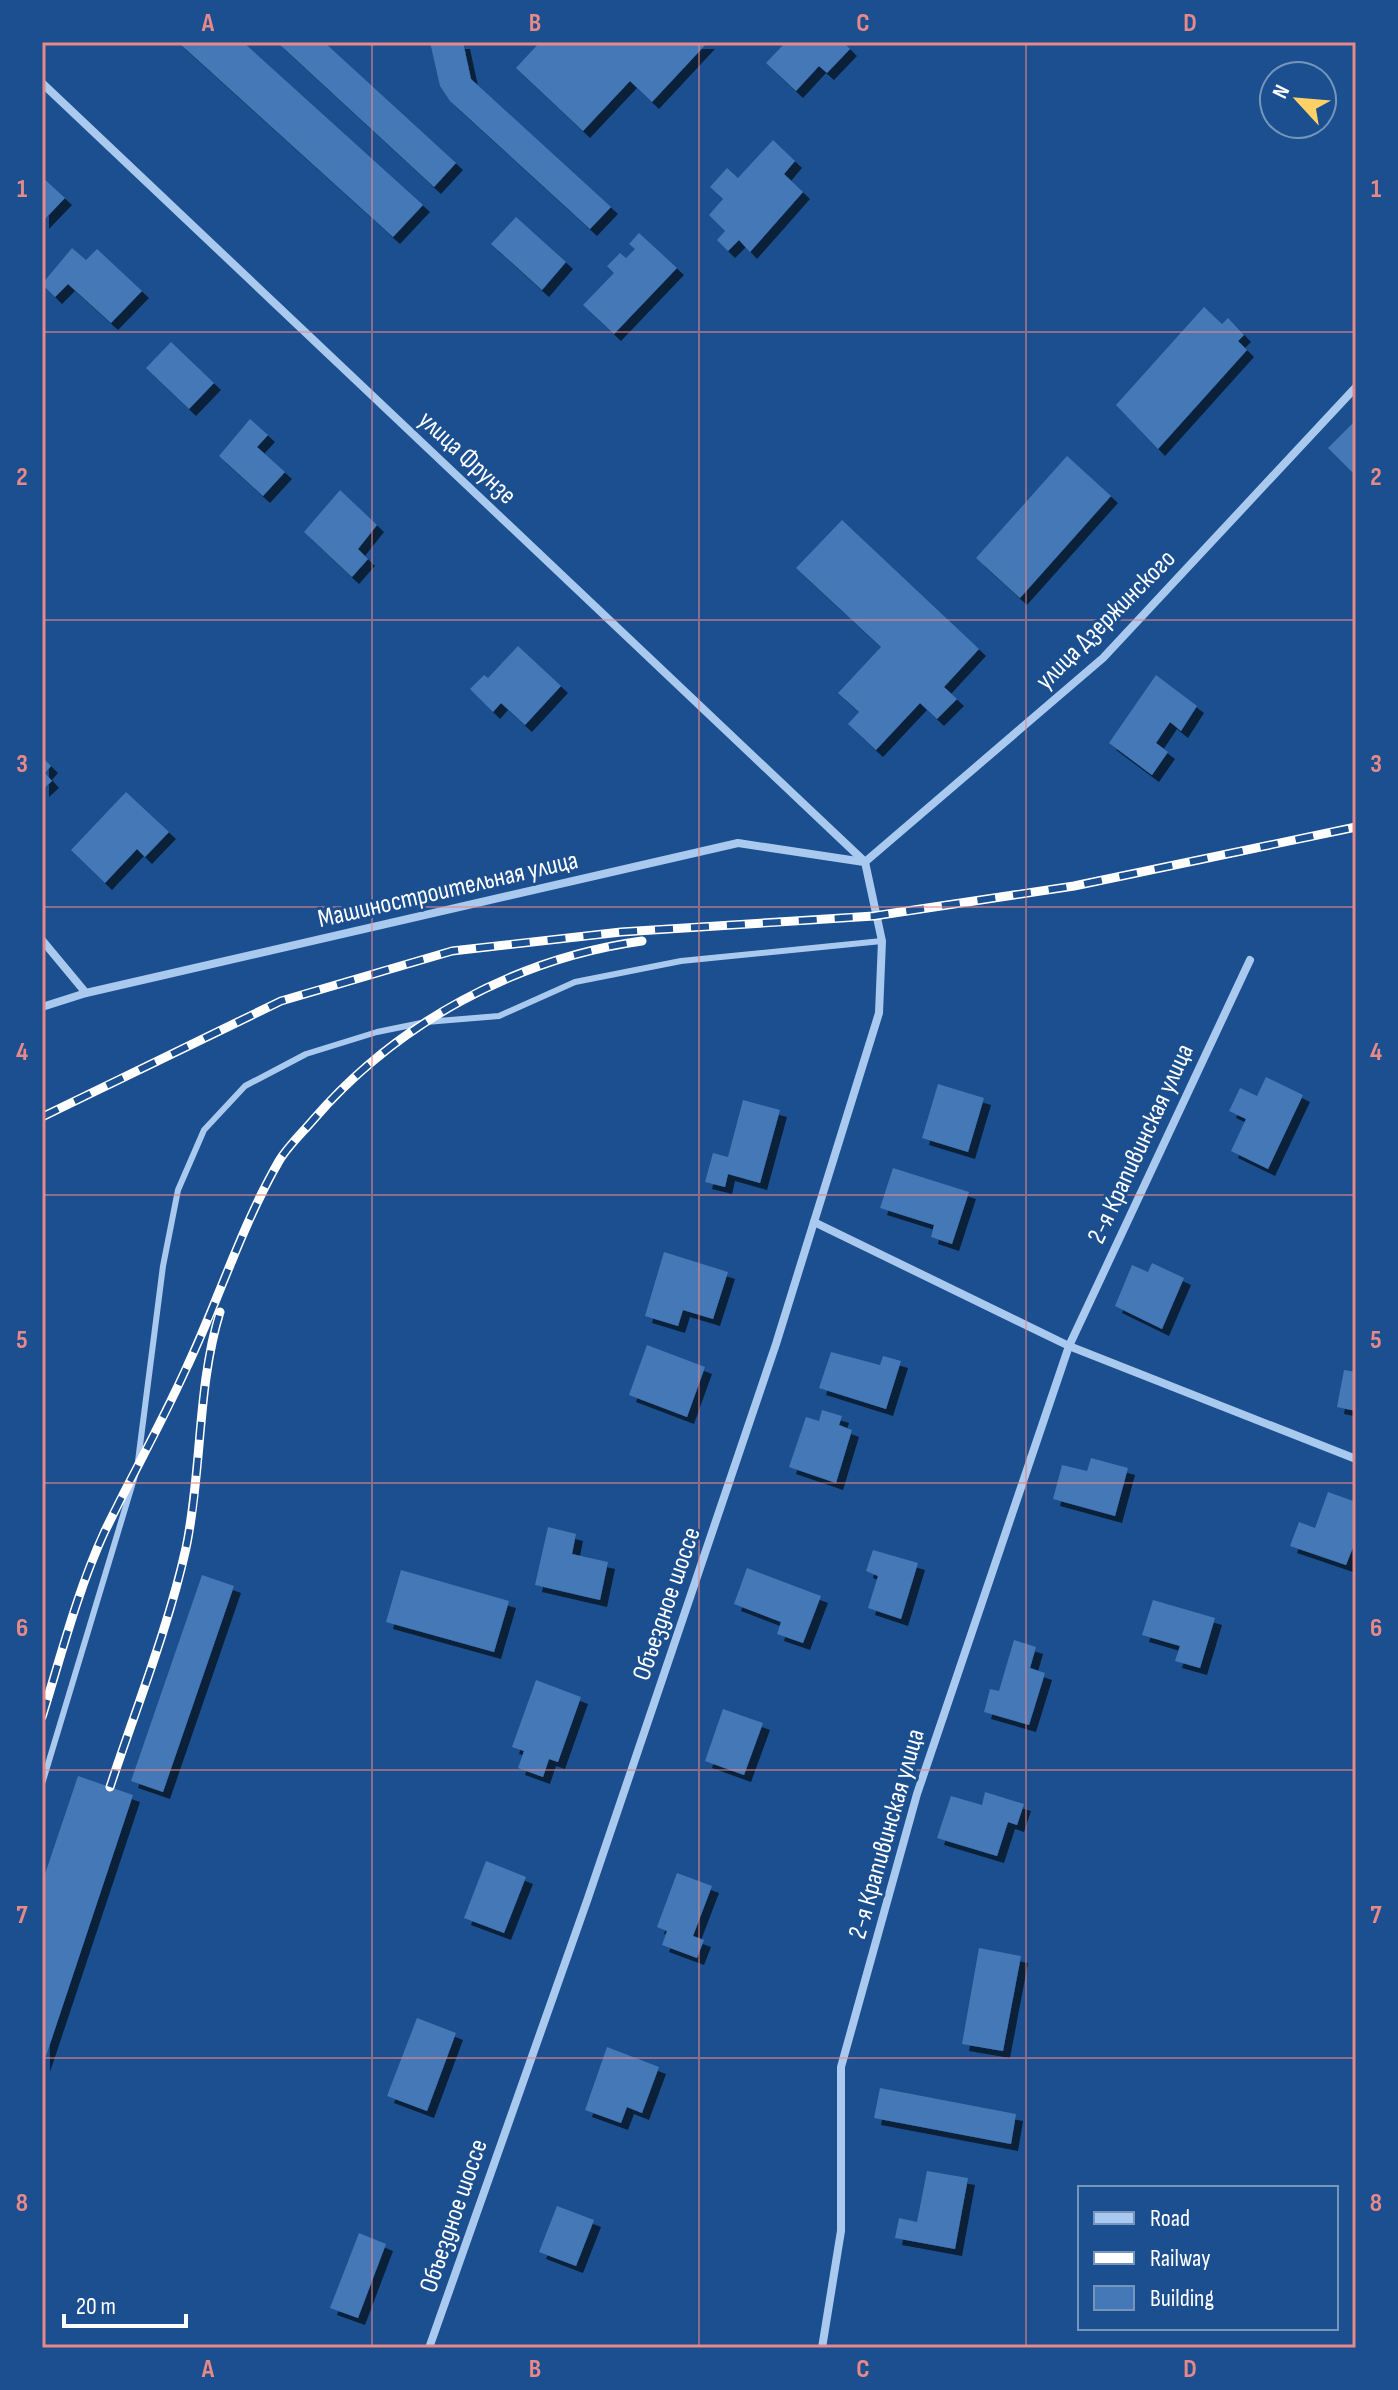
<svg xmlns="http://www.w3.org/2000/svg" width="1398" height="2390" viewBox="0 0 1398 2390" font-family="'Sofia Sans Condensed',sans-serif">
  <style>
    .building { fill: #4478b7; filter: url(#shadow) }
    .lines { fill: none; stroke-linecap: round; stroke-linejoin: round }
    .lane { stroke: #a9c9ee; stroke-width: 6 }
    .street { stroke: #a9c9ee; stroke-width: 8 }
    .rail-casing { stroke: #fff; stroke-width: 9 }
    .rail { stroke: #1b4f8f; stroke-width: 6; stroke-dasharray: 18; stroke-linecap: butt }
    .grid { fill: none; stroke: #e88989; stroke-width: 2; stroke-opacity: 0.55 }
    .labels { text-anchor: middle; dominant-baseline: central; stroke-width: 6; stroke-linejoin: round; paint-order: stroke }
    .street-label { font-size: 26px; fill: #fff; stroke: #1b4f8f }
    .neatline { fill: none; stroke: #e88989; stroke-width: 3 }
    .grid-label { font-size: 26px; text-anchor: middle; font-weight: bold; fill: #e88989 }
  </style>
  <defs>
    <filter id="shadow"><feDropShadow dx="7" dy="7" stdDeviation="0" flood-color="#0009"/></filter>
  </defs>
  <rect width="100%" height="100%" fill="#1b4f8f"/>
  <g class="building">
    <path d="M 178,42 L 243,42 L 423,205 L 393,237 Z"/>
    <path d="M 277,42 L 324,42 L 456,163 L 434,187 Z"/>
    <path d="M 430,42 L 463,42 L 471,79 L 611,207 L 590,229 L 450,101 L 440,86 Z"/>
    <path d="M 540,42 L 708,42 L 652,102 L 630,81 L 583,131 L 516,68 Z"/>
    <path d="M 786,42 L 843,42 L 850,49 L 827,73 L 819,66 L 796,91 L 766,63 Z"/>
    <path d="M 773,140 L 795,161 L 784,174 L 803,192 L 750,252 L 739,240 L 728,251 L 717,240 L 725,231 L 709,215 L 723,199 L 710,187 L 727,168 L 738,178 Z"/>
    <path d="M 42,177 L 65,198 L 42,222 Z"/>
    <path d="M 516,217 L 566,262 L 542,290 L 491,244 Z"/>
    <path d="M 639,233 L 677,268 L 614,334 L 583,305 L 614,273 L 607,266 L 620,253 L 626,258 L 635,249 L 629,244 Z"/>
    <path d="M 72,248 L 86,260 L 97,249 L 142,291 L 111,323 L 68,284 L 55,297 L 42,284 Z"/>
    <path d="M 1204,307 L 1222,324 L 1228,318 L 1244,335 L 1238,341 L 1247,350 L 1158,449 L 1116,405 Z"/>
    <path d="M 171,342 L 214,383 L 189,409 L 146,368 Z"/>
    <path d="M 250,419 L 268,435 L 257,447 L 285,472 L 263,496 L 219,456 Z"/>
    <path d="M 1356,420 L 1356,476 L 1328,448 Z"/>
    <path d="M 1067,456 L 1111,496 L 1020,598 L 976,558 Z"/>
    <path d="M 340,490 L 377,525 L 358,549 L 368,559 L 352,577 L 304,532 Z"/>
    <path d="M 842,520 L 979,649 L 944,687 L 957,699 L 937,719 L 920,703 L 876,750 L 848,724 L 859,712 L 838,693 L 881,647 L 796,568 Z"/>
    <path d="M 518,646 L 561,686 L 525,725 L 501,703 L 493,712 L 470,689 L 484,675 L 488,678 Z"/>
    <path d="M 1156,675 L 1197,706 L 1181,731 L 1170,722 L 1156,743 L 1168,752 L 1152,775 L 1109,743 Z"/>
    <path d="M 42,757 L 51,766 L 45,773 L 52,781 L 42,790 Z"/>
    <path d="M 126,792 L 169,832 L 145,857 L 137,849 L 105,883 L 71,850 Z"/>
    <path d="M 1266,1077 L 1303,1095 L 1268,1169 L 1231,1151 L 1246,1119 L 1229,1111 L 1240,1088 L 1257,1096 Z"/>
    <path d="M 938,1084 L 984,1098 L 968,1152 L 922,1138 Z"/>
    <path d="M 743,1100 L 780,1110 L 760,1183 L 728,1174 L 725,1187 L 705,1182 L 713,1153 L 728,1157 Z"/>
    <path d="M 893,1168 L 969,1192 L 952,1244 L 931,1237 L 934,1225 L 880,1208 Z"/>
    <path d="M 664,1252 L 728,1272 L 713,1319 L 683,1310 L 678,1326 L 645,1316 Z"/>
    <path d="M 1152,1263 L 1184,1278 L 1162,1329 L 1115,1306 L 1132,1265 L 1148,1272 Z"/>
    <path d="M 647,1345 L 705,1367 L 687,1417 L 629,1395 Z"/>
    <path d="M 831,1352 L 880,1365 L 883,1356 L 901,1361 L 886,1409 L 819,1388 Z"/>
    <path d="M 1344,1370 L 1356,1372 L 1356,1411 L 1337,1407 Z"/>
    <path d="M 822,1410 L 842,1416 L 839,1425 L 852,1430 L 836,1483 L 789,1467 L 806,1417 L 819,1421 Z"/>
    <path d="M 1091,1458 L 1128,1468 L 1115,1516 L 1053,1499 L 1062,1465 L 1087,1471 Z"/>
    <path d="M 1328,1492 L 1356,1502 L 1356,1540 L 1346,1565 L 1290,1546 L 1299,1522 L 1315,1528 Z"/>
    <path d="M 548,1527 L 576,1534 L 572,1554 L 608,1562 L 600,1600 L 535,1585 Z"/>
    <path d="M 873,1550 L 918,1563 L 901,1619 L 868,1608 L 878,1576 L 866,1571 Z"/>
    <path d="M 747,1568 L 821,1596 L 803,1643 L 777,1634 L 781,1622 L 734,1604 Z"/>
    <path d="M 401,1570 L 509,1601 L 494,1652 L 386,1622 Z"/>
    <path d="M 202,1575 L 234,1586 L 163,1792 L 131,1781 Z"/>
    <path d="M 1153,1600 L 1215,1618 L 1200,1668 L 1175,1661 L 1180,1646 L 1142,1635 Z"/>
    <path d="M 1014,1640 L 1036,1647 L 1030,1668 L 1045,1673 L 1029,1725 L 984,1712 L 990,1689 L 999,1691 Z"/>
    <path d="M 536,1680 L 581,1697 L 558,1762 L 549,1759 L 543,1777 L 518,1768 L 524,1751 L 512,1747 Z"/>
    <path d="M 723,1709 L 763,1723 L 744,1775 L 705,1761 Z"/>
    <path d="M 78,1776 L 133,1795 L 43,2065 L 42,1883 Z"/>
    <path d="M 985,1792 L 1024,1804 L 1017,1825 L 1008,1822 L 997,1856 L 937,1838 L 951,1796 L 982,1805 Z"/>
    <path d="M 486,1861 L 526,1877 L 504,1933 L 464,1918 Z"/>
    <path d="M 677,1873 L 712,1886 L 693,1936 L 704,1940 L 697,1958 L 662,1945 L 667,1931 L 657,1927 Z"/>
    <path d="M 979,1948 L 1021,1956 L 1003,2051 L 962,2044 Z"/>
    <path d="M 417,2018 L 456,2033 L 427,2111 L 387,2096 Z"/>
    <path d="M 607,2047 L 659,2067 L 642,2113 L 627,2107 L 621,2123 L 585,2110 Z"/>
    <path d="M 880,2088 L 1016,2114 L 1011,2144 L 874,2118 Z"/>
    <path d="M 927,2171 L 968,2178 L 955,2249 L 895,2238 L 899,2218 L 917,2222 Z"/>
    <path d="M 557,2206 L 594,2220 L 576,2266 L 539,2252 Z"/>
    <path d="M 359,2233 L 386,2244 L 358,2318 L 330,2308 Z"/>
  </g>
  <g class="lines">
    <path class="lane" d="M 42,1784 L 137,1469 L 163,1266 L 178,1190 L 204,1130 L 245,1086 L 306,1054 L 377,1032 L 426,1022 L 499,1016 L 575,982 L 681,961 L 882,941"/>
    <g class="street">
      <path d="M 42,83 L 865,862"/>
      <path d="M 865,862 L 1103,658 L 1356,387"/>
      <path d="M 42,940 L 86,993"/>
      <path d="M 42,1007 L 86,993 L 738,843 L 864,862"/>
      <path d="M 814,1222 L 1069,1346 L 1356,1459"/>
      <path d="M 429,2348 L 588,1898 L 776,1344 L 879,1013 L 882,941 L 865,862"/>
      <path d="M 822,2348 L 841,2231 L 841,2067 L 917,1794 L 1069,1346 L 1250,960"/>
    </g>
    <g class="rail-casing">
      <g id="rail">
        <path d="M 42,1117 L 281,1001 L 452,951 L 621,932 L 874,916 L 1074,886 L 1356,827"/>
        <path d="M 42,1717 C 61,1656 77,1592 104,1533 C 130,1479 160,1426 185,1371 C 218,1302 241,1227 279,1161 C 288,1146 303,1132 314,1119 C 397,1023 517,958 642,941"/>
        <path d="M 110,1787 C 136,1708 168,1629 186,1548 C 202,1472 197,1386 220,1312"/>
      </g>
    </g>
    <use href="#rail" class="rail"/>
  </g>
  <path class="grid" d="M 372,42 L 372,2348M 699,42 L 699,2348M 1026,42 L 1026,2348M 42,332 L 1356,332M 42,620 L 1356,620M 42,907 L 1356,907M 42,1195 L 1356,1195M 42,1483 L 1356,1483M 42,1770 L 1356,1770M 42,2058 L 1356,2058"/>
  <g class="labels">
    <g class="street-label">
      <text transform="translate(467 458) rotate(43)">улица Фрунзе</text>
      <text transform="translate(1106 620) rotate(-45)">улица Дзержинского</text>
      <text transform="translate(448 890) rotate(-13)">Машиностроительная улица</text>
      <text transform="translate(1141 1144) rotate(-65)">2-я Крапивинская улица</text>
      <text transform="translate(667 1604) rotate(-71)">Объездное шоссе</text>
      <text transform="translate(887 1834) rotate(-74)">2-я Крапивинская улица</text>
      <text transform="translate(454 2216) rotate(-71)">Объездное шоссе</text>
    </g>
  </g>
  <rect width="1398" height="2390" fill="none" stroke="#1b4f8f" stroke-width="88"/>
  <rect x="1078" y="2186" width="260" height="144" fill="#1b4f8f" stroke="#7695bc" stroke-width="2"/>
  <rect x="1094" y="2212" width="40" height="12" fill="#a9c9ee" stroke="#7695bc" stroke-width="2"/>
  <text x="1150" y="2226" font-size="24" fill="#ffffff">Road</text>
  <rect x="1094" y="2252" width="40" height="12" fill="#ffffff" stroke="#7695bc" stroke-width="2"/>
  <text x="1150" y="2266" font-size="24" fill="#ffffff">Railway</text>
  <rect x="1094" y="2286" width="40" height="24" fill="#4478b7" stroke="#7695bc" stroke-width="2"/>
  <text x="1150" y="2306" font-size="24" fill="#ffffff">Building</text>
  <g transform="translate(1298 100) rotate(296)"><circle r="38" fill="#1b4f8f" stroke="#7695bc" stroke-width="2"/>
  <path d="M0-6L14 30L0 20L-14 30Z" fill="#ffd166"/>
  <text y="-12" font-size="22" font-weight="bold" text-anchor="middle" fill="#ffffff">N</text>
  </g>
  <path d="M64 2314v12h122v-12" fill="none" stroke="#ffffff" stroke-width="4"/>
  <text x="76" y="2314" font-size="24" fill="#ffffff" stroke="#1b4f8f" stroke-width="6" paint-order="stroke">20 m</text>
  <rect x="44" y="44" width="1310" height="2302" class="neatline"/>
  <g class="grid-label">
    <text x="208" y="31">A</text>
    <text x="535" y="31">B</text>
    <text x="863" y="31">C</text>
    <text x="1190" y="31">D</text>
    <text x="22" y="197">1</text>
    <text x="1376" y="197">1</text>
    <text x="22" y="485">2</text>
    <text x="1376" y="485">2</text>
    <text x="22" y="772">3</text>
    <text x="1376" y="772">3</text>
    <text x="22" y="1060">4</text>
    <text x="1376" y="1060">4</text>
    <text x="22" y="1348">5</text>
    <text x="1376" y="1348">5</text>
    <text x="22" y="1636">6</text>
    <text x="1376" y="1636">6</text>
    <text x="22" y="1923">7</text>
    <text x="1376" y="1923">7</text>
    <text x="22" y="2211">8</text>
    <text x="1376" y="2211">8</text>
    <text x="208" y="2377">A</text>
    <text x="535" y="2377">B</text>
    <text x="863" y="2377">C</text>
    <text x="1190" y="2377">D</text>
  </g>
</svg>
